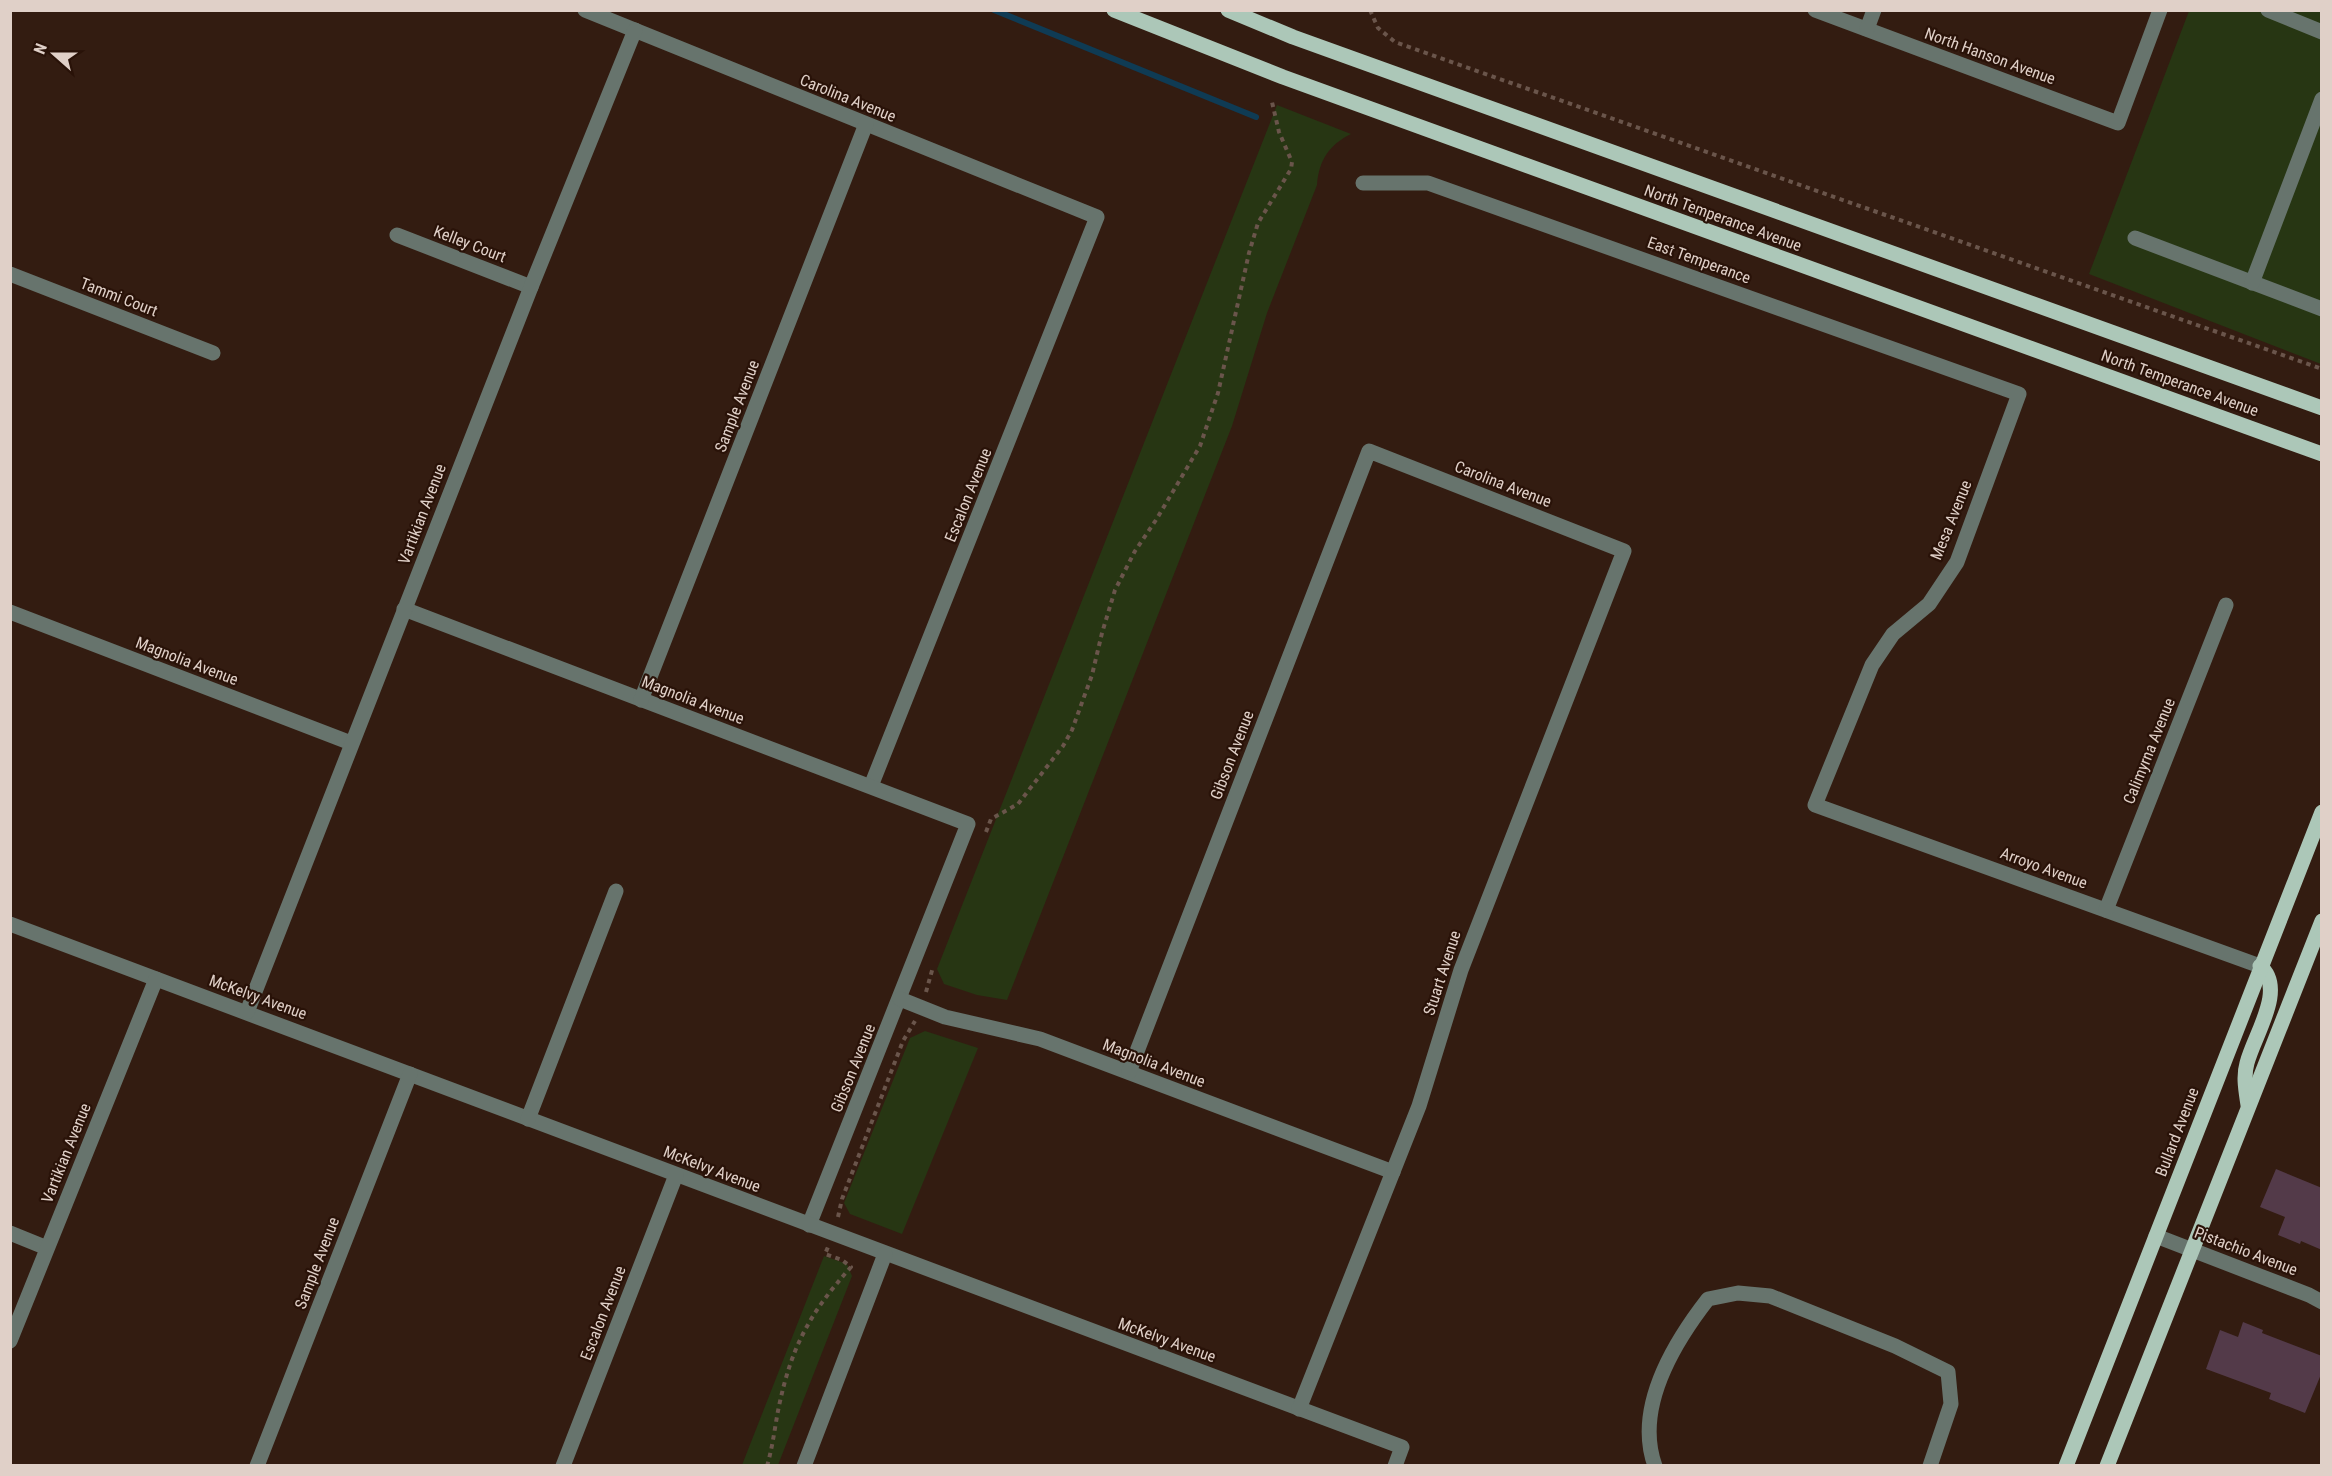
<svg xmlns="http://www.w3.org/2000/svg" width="2332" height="1476" viewBox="0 0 2332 1476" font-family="'Roboto Condensed',sans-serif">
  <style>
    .green { fill: #273613 }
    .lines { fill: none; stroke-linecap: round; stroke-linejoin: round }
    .stream { stroke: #0f3b54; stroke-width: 6 }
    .building { fill: #533a49 }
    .path { stroke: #6a554b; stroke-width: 4; stroke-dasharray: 4.5 4.5; stroke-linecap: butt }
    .minor { stroke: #67746d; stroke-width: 15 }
    .major { stroke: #acc7b8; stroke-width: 15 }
    .labels { text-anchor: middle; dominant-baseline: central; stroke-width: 4.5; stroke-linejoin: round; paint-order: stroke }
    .street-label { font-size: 16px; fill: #e0d0c8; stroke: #291208 }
  </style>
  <rect width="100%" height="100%" fill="#331c11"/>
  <g class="green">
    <path d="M 2189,11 L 2321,11 L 2321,364 L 2089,274 Z"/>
    <path d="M 1277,105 L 1351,134 C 1329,145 1319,160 1317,185 L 1267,313 L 1232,426 L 1007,1000 L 977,995 L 944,984 L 937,969 Z"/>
    <path d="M 925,1031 L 978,1048 L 902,1234 L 850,1214 L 844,1203 L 910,1038 Z"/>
    <path d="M 824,1256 L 847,1264 L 852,1276 L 778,1465 L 742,1465 Z"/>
  </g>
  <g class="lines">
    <path class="stream" d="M 994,10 L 1256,117"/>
  </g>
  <g class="building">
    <path d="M 2276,1169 L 2322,1188 L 2322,1250 L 2301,1241 L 2300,1244 L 2278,1235 L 2285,1217 L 2260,1207 Z"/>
    <path d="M 2243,1322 L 2263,1330 L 2262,1333 L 2322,1356 L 2322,1372 L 2305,1413 L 2269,1399 L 2271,1393 L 2206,1369 L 2220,1330 L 2238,1337 Z"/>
  </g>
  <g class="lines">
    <g class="path">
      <path d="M 1370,10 L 1378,28 L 1395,42 L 2322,369"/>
      <path d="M 986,832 L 991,819 L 1018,804 L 1063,746 L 1072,730 L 1092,675 L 1102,633 L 1115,590 L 1135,551 L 1156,520 L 1200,446 L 1218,393 L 1249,253 L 1258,223 L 1291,169 L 1292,162 L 1279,132 L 1272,102"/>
      <path d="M 926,992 L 933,967"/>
      <path d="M 838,1217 L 842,1199 L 903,1041 L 915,1021"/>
      <path d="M 767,1466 C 773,1446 775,1425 779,1406 C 792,1345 810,1313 851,1267 L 842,1260 L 825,1254 L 828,1247"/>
    </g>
    <g class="minor">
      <path d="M 585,10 L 1097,217 L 871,786"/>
      <path d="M 1815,10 L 2118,123 L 2160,10"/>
      <path d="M 2268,10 L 2322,32"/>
      <path d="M 1867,29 L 1874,10"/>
      <path d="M 1363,183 L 1428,183 L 2019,394 L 1957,562 L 1929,604 L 1893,634 L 1872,665 L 1815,805 L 2260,966"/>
      <path d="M 397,235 L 531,287"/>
      <path d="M 2135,238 L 2322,309"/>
      <path d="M 10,274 L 213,353"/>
      <path d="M 2252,283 L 2322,99"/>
      <path d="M 404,609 L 968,824 L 809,1225"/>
      <path d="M 10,612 L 351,743"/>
      <path d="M 641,700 L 866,124"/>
      <path d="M 2106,910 L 2226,605"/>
      <path d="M 10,924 L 1402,1447 L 1395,1466"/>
      <path d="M 900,999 L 945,1017 L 1040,1039 L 1393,1172"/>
      <path d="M 247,1012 L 531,287 L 635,30"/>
      <path d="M 1129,1072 L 1369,451 L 1624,551 L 1461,970 L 1419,1106 L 1299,1409"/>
      <path d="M 528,1119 L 616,891"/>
      <path d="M 10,1233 L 47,1248"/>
      <path d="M 2156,1236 L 2309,1295 L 2322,1302"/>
      <path d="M 10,1341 L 156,979"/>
      <path d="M 257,1466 L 410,1074"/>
      <path d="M 563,1466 L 676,1175"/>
      <path d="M 804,1466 L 885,1254"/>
      <path d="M 1655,1466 C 1634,1408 1673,1344 1708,1299 L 1738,1293 L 1770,1296 L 1895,1346 L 1948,1372 L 1951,1404 L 1930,1466"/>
    </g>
    <g class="major">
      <path d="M 1114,10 L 1283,77 L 2322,454"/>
      <path d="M 1228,10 L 1293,37 L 2322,408"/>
      <path d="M 2248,1105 C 2246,1091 2243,1077 2247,1063 C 2254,1035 2287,989 2260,966"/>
      <path d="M 2066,1466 L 2322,812"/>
      <path d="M 2107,1466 L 2322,921"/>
    </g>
  </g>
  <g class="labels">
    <g class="street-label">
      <text transform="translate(1990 56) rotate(20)">North Hanson Avenue</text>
      <text transform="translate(848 98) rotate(22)">Carolina Avenue</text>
      <text transform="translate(1723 218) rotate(20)">North Temperance Avenue</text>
      <text transform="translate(470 244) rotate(21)">Kelley Court</text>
      <text transform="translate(1699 260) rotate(20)">East Temperance</text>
      <text transform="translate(119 297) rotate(21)">Tammi Court</text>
      <text transform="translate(2180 383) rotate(20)">North Temperance Avenue</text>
      <text transform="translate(737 406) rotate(-69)">Sample Avenue</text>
      <text transform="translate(1503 484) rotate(21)">Carolina Avenue</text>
      <text transform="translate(968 495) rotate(-68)">Escalon Avenue</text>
      <text transform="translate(422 514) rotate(-69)">Vartikian Avenue</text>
      <text transform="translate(1951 520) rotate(-68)">Mesa Avenue</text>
      <text transform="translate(187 661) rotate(21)">Magnolia Avenue</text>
      <text transform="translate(693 700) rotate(21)">Magnolia Avenue</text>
      <text transform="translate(2149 751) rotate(-68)">Calimyrna Avenue</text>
      <text transform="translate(1232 755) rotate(-69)">Gibson Avenue</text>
      <text transform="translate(2044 868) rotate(20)">Arroyo Avenue</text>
      <text transform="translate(1442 973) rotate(-72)">Stuart Avenue</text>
      <text transform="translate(258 997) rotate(20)">McKelvy Avenue</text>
      <text transform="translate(1154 1063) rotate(21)">Magnolia Avenue</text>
      <text transform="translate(853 1068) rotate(-68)">Gibson Avenue</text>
      <text transform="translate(2177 1132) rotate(-69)">Bullard Avenue</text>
      <text transform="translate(66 1153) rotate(-68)">Vartikian Avenue</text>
      <text transform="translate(712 1169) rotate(21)">McKelvy Avenue</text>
      <text transform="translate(2246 1251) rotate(21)">Pistachio Avenue</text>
      <text transform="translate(317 1263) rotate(-69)">Sample Avenue</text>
      <text transform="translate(603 1313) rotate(-69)">Escalon Avenue</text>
      <text transform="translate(1167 1340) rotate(20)">McKelvy Avenue</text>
    </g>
  </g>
  <rect width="2332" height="1476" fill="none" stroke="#e0d0c8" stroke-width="24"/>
  <g transform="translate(54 54) rotate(291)" stroke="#291208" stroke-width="4.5" paint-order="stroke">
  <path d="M0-4.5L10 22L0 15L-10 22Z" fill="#e0d0c8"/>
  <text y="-9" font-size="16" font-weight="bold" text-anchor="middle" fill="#e0d0c8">N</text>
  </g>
</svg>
